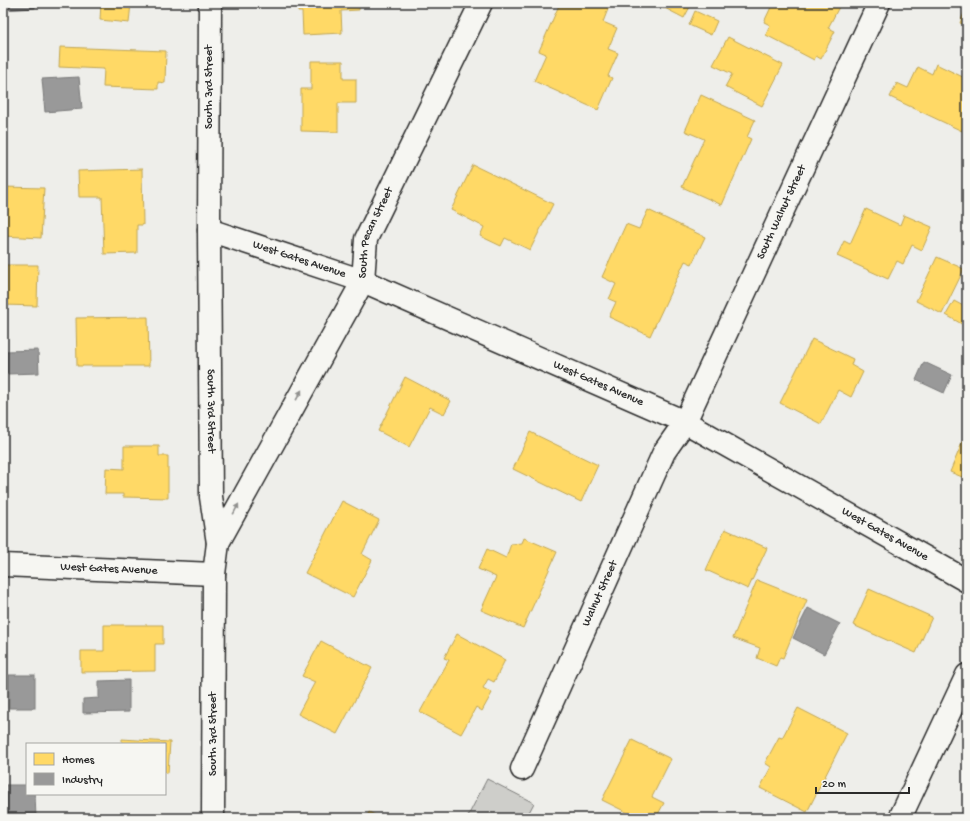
<svg xmlns="http://www.w3.org/2000/svg" width="970" height="821" viewBox="0 0 970 821" font-family="'Gochi Hand',sans-serif">
  <style>
    .green { fill: #cececa; stroke: #7c7c7a }
    .homes { fill: #ffd966; stroke: #bfa554 }
    .industry { fill: #999; stroke: #787878 }
    .lines { fill: none; stroke-linecap: round; stroke-linejoin: round }
    .street-casing { stroke: #2b2b2b; stroke-width: 25 }
    .secondary-casing { stroke: #2b2b2b; stroke-width: 25 }
    .street { stroke: #f6f6f2; stroke-width: 22 }
    .secondary { stroke: #f6f6f2; stroke-width: 22 }
    .oneway { fill: #90908e }
    .labels { text-anchor: middle; dominant-baseline: central; stroke-width: 4; stroke-linejoin: round; paint-order: stroke }
    .street-label { font-size: 12px; fill: #2b2b2b; stroke: #f6f6f2 }
  </style>
  <rect width="100%" height="100%" fill="#eeeeea"/>
  <filter id="ink" filterUnits="userSpaceOnUse"><feTurbulence type="fractalNoise" baseFrequency=".025" numOctaves="2"/><feDisplacementMap in="SourceGraphic" scale="8" xChannelSelector="R" yChannelSelector="G"/><feConvolveMatrix kernelMatrix="1 2 1 2 8 2 1 2 1" color-interpolation-filters="sRGB"/></filter>
  <g filter="url(#ink)">
    <path class="green" d="M 487,779 L 534,803 L 526,818 L 467,818 Z"/>
    <g class="homes">
      <path d="M 101,3 L 131,3 L 129,23 L 100,20 Z"/>
      <path d="M 298,3 L 359,3 L 359,10 L 341,11 L 342,33 L 303,35 L 302,12 L 298,12 Z"/>
      <path d="M 560,3 L 608,3 L 610,4 L 603,22 L 617,28 L 608,49 L 618,53 L 608,76 L 612,78 L 598,110 L 534,81 L 546,54 L 539,51 Z"/>
      <path d="M 655,3 L 692,3 L 684,18 Z"/>
      <path d="M 769,3 L 841,3 L 828,28 L 835,31 L 821,59 L 816,56 L 814,60 L 766,35 L 770,25 L 764,22 L 772,5 Z"/>
      <path d="M 967,5 L 967,26 L 960,23 Z"/>
      <path d="M 695,11 L 717,21 L 711,35 L 689,25 Z"/>
      <path d="M 728,37 L 783,65 L 762,106 L 725,87 L 732,74 L 713,65 Z"/>
      <path d="M 60,47 L 166,51 L 165,83 L 158,82 L 158,89 L 103,87 L 104,69 L 59,67 Z"/>
      <path d="M 311,61 L 343,61 L 343,79 L 356,79 L 356,103 L 338,103 L 338,132 L 301,131 L 301,89 L 311,89 Z"/>
      <path d="M 936,64 L 967,79 L 967,120 L 962,131 L 890,97 L 897,83 L 908,88 L 918,67 L 932,74 Z"/>
      <path d="M 701,95 L 755,120 L 747,137 L 751,139 L 722,205 L 682,187 L 704,139 L 685,131 Z"/>
      <path d="M 473,165 L 553,204 L 530,250 L 505,238 L 501,246 L 480,236 L 484,227 L 451,210 Z"/>
      <path d="M 142,169 L 143,225 L 137,225 L 137,253 L 104,254 L 102,197 L 79,197 L 78,171 Z"/>
      <path d="M 4,187 L 44,188 L 41,238 L 3,236 Z"/>
      <path d="M 866,209 L 900,225 L 904,215 L 932,227 L 922,250 L 912,245 L 903,264 L 897,261 L 888,279 L 837,256 L 844,241 L 850,244 Z"/>
      <path d="M 648,210 L 705,237 L 692,264 L 685,261 L 650,336 L 609,317 L 616,302 L 609,299 L 616,284 L 602,277 L 626,224 L 639,229 Z"/>
      <path d="M 937,257 L 964,269 L 942,314 L 916,301 Z"/>
      <path d="M 5,265 L 38,265 L 37,306 L 4,305 Z"/>
      <path d="M 954,301 L 967,308 L 967,327 L 946,315 Z"/>
      <path d="M 148,317 L 149,366 L 77,366 L 76,318 Z"/>
      <path d="M 812,339 L 853,359 L 851,365 L 863,372 L 851,397 L 838,390 L 821,424 L 780,403 Z"/>
      <path d="M 405,377 L 451,401 L 444,414 L 430,407 L 409,447 L 378,431 Z"/>
      <path d="M 967,431 L 967,479 L 950,472 Z"/>
      <path d="M 530,432 L 598,465 L 581,502 L 513,469 Z"/>
      <path d="M 124,446 L 159,446 L 159,456 L 168,456 L 168,498 L 123,497 L 123,494 L 105,494 L 106,468 L 124,469 Z"/>
      <path d="M 342,501 L 379,520 L 362,554 L 372,560 L 353,597 L 305,573 Z"/>
      <path d="M 725,529 L 767,548 L 748,589 L 706,570 Z"/>
      <path d="M 524,538 L 557,552 L 523,628 L 481,610 L 496,577 L 478,569 L 487,549 L 506,558 L 511,544 L 522,543 Z"/>
      <path d="M 757,580 L 807,600 L 783,658 L 780,657 L 776,666 L 757,658 L 760,648 L 733,638 Z"/>
      <path d="M 869,589 L 932,617 L 916,653 L 853,625 Z"/>
      <path d="M 104,625 L 163,625 L 163,644 L 155,644 L 155,671 L 81,672 L 81,651 L 104,651 Z"/>
      <path d="M 457,634 L 505,660 L 494,682 L 488,679 L 483,688 L 492,693 L 482,711 L 476,707 L 461,734 L 420,712 L 449,660 L 444,658 Z"/>
      <path d="M 321,641 L 372,668 L 337,734 L 298,714 L 315,682 L 302,676 Z"/>
      <path d="M 798,708 L 847,733 L 807,812 L 760,788 L 771,767 L 765,763 L 779,737 L 782,738 Z"/>
      <path d="M 122,739 L 170,742 L 168,773 L 165,772 L 165,744 L 122,744 Z"/>
      <path d="M 632,740 L 671,759 L 652,797 L 664,803 L 656,818 L 638,818 L 602,800 Z"/>
      <path d="M 369,812 L 381,818 L 366,818 Z"/>
    </g>
    <g class="industry">
      <path d="M 3,3 L 35,3 L 35,8 L 4,10 Z"/>
      <path d="M 79,77 L 82,109 L 45,112 L 42,79 Z"/>
      <path d="M 38,350 L 39,373 L 7,374 L 6,351 Z"/>
      <path d="M 924,362 L 952,375 L 944,393 L 916,380 Z"/>
      <path d="M 808,608 L 840,624 L 824,654 L 793,638 Z"/>
      <rect x="9" y="675" width="26" height="33"/>
      <path d="M 129,680 L 129,712 L 83,713 L 83,699 L 99,698 L 99,681 Z"/>
      <path d="M 3,785 L 27,785 L 27,794 L 35,794 L 36,818 L 3,818 Z"/>
    </g>
    <g class="lines">
      <g class="street-casing">
        <g id="street">
          <path id="s1" d="M 210,3 L 209,230 L 211,497 L 218,543 L 214,574 L 213,818"/>
          <path id="s2" d="M 209,230 L 363,281 L 685,422 L 967,581"/>
          <path id="s3" d="M 218,543 L 363,281 L 366,239 L 481,3"/>
          <path id="s4" d="M 3,565 L 214,574"/>
          <path id="s5" d="M 522,769 L 664,452 L 685,422 L 879,3"/>
        </g>
      </g>
      <g class="secondary-casing">
        <path id="secondary" d="M 900,818 L 967,675"/>
      </g>
      <use href="#street" class="street"/>
      <use href="#secondary" class="secondary"/>
    </g>
    <defs><path id="oneway-solid" d="M-6-.8H1V-3.2L6.5 0L1 3.2V.8H-6Z"/></defs>
    <g class="oneway">
      <use href="#oneway-solid" transform="translate(299 395) rotate(-61)"/>
      <use href="#oneway-solid" transform="translate(236 509) rotate(-62)"/>
    </g>
  </g>
  <g class="labels">
    <g class="street-label">
      <text transform="translate(210 87) rotate(-90)">South 3rd Street</text>
      <text stroke="none"><textPath href="#s5" startOffset="615">South Walnut Street</textPath></text>
      <text stroke="none"><textPath href="#s3" startOffset="350">South Pecan Street</textPath></text>
      <text stroke="none"><textPath href="#s2" startOffset="95">West Gates Avenue</textPath></text>
      <text stroke="none"><textPath href="#s2" startOffset="419">West Gates Avenue</textPath></text>
      <text stroke="none"><textPath href="#s1" startOffset="408">South 3rd Street</textPath></text>
      <text stroke="none"><textPath href="#s2" startOffset="743">West Gates Avenue</textPath></text>
      <text stroke="none"><textPath href="#s4" startOffset="106">West Gates Avenue</textPath></text>
      <text stroke="none"><textPath href="#s5" startOffset="192">Walnut Street</textPath></text>
      <text transform="translate(214 734) rotate(-90)">South 3rd Street</text>
    </g>
  </g>
  <rect width="970" height="821" fill="none" stroke="#f6f6f2" stroke-width="16"/>
  <rect x="8" y="8" width="954" height="805" fill="none" stroke="#2b2b2b" stroke-width="1.5" filter="url(#ink)"/>
  <rect x="26" y="743" width="140" height="52" fill="#f6f6f2" stroke="#a5a5a2"/>
  <rect x="34" y="753" width="20" height="12" fill="#ffd966" stroke="#a5a5a2"/>
  <text x="62" y="763" font-size="12" fill="#2b2b2b">Homes</text>
  <rect x="34" y="773" width="20" height="12" fill="#999999" stroke="#a5a5a2"/>
  <text x="62" y="783" font-size="12" fill="#2b2b2b">Industry</text>
  <path d="M816 787v6h93v-6" fill="none" stroke="#2b2b2b" stroke-width="2"/>
  <text x="822" y="787" font-size="12" fill="#2b2b2b" stroke="#f6f6f2" stroke-width="3" paint-order="stroke">20 m</text>
</svg>
